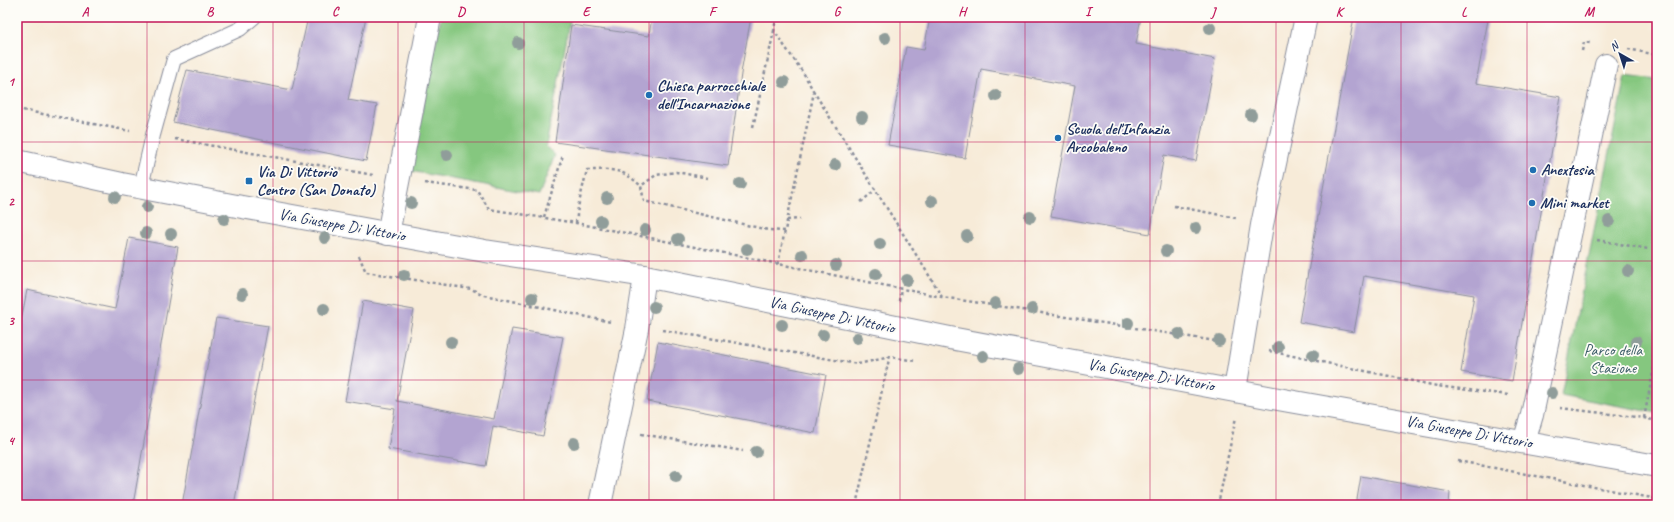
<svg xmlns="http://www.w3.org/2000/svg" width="1674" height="522" viewBox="0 0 1674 522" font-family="Caveat,sans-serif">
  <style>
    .green { fill: #85c77f; stroke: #507b6e }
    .building { fill: #b3a4d1 }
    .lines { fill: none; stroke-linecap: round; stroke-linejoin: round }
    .service-casing { stroke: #898d9b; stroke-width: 16 }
    .minor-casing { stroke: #898d9b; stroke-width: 24 }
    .path { stroke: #898d9b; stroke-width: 2.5; stroke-dasharray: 3 3; stroke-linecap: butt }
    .service { stroke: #fff; stroke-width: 14 }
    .minor { stroke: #fff; stroke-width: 22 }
    .tree { fill: #909d9a }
    .grid { fill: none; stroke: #c2185b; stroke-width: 1; stroke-opacity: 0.55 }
    .poi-dot { fill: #1f6fb2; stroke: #fdfcf7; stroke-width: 1.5 }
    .labels { text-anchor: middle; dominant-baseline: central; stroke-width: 3.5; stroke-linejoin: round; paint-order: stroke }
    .poi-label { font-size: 16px; font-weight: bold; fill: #1b2f5e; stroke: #fdfcf7; text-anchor: start }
    .street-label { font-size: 16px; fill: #1b2f5e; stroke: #fdfcf7 }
    .park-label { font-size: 16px; fill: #3b5d68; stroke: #fdfcf7 }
    .neatline { fill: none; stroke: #c2185b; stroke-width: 1.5 }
    .grid-label { font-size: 13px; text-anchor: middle; font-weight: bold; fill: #c2185b }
  </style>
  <rect width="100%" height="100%" fill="#fdfcf7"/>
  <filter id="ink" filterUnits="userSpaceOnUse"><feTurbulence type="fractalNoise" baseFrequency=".025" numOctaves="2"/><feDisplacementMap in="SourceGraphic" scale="8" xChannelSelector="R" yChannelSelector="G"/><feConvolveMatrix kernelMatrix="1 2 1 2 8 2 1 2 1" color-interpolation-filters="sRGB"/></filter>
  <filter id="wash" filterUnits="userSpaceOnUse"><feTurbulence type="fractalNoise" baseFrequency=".012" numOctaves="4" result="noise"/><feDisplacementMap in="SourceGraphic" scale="16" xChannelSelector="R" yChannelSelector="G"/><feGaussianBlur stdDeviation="0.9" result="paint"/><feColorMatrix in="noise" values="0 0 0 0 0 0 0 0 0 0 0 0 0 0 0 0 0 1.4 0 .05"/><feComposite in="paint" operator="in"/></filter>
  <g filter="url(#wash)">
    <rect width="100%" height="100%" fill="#f7ebd8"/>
    <g class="green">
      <path d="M 441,17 L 571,17 L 546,146 L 555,155 L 539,195 L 410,171 Z"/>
      <path d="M 586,17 L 627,17 L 625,25 Z"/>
      <path d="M 1625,76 L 1657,80 L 1657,413 L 1561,395 Z"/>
    </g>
    <g id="blocks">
      <g class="building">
        <path d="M 308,17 L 366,17 L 348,100 L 377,105 L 366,161 L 173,122 L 187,70 L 292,90 Z"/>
        <path d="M 652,17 L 751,17 L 742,67 L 728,166 L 555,142 L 571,25 L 649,36 Z"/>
        <path d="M 930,17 L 1141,17 L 1136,44 L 1215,59 L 1196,161 L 1164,155 L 1150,234 L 1051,216 L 1075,86 L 981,69 L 965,158 L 888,145 L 906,47 L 924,50 Z"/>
        <path d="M 1354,17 L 1471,17 L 1488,20 L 1476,83 L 1561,97 L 1512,381 L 1461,372 L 1474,295 L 1364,276 L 1354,332 L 1299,322 Z"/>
        <path d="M 129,238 L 178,247 L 133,505 L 17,505 L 17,342 L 27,290 L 115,309 Z"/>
        <path d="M 363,301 L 414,310 L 397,401 L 494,419 L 512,329 L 563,337 L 543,436 L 493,426 L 486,466 L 388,449 L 395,409 L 345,401 Z"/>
        <path d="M 216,318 L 268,326 L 234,505 L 182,505 Z"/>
        <path d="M 658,342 L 826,375 L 815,433 L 647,401 Z"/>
        <path d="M 1361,476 L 1450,492 L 1449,505 L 1356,505 Z"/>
      </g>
    </g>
  </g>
  <g filter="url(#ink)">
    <use href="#blocks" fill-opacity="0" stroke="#898d9b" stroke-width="1"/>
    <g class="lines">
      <g class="service-casing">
        <path id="service" d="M 141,187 L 153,135 L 174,59 L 240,29 L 254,17"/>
      </g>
      <g class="minor-casing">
        <g id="minor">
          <path d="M 17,161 L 122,184 L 242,207 L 485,251 L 645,276 L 950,338 L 1289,401 L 1657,466"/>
          <path d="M 388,234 L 430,17"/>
          <path d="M 1235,390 L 1262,225 L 1306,17"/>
          <path d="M 1524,442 L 1532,415 L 1606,65"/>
          <path d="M 600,505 L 637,329 L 645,276"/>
        </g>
      </g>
      <g class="path">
        <path d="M 776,17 L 774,31 L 804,74 L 814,92"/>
        <path d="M 1628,49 L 1657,55"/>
        <path d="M 1582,51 L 1584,42 L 1590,43"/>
        <path d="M 17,109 L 130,131"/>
        <path d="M 753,127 L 774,31"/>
        <path d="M 175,139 L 373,175"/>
        <path d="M 708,178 L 676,172 L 656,175 L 641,186 L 644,201 L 768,230 L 785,231"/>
        <path d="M 425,183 L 477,190 L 489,209 L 576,223 L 942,297 L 1215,341"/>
        <path d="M 861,202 L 875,190"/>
        <path d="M 1174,206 L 1236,218"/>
        <path d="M 544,217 L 563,155"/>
        <path d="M 787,220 L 800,219"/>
        <path d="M 576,223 L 578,207 L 587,170 C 614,170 620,167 641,186"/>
        <path d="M 1597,240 L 1648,249"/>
        <path d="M 359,256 L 366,272 L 471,289 L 484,295 L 611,322"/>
        <path d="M 778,264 L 814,92 L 942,296"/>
        <path d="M 899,301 L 901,289"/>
        <path d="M 663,330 L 858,364 L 890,357 L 916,361"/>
        <path d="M 1269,351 L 1437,386 L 1508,395"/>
        <path d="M 1560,408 L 1644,418 L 1657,421"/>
        <path d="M 1644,418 L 1657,352"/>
        <path d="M 641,434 L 743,451"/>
        <path d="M 1458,461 L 1657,499"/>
        <path d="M 856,505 L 890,355"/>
        <path d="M 1218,505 L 1236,417"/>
      </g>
      <use href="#service" class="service"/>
      <use href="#minor" class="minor"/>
    </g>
    <g class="tree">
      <circle cx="1210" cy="28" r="6"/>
      <circle cx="885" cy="38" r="6"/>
      <circle cx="518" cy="43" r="6"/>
      <circle cx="784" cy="82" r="6"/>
      <circle cx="996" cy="96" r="6"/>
      <circle cx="1251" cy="115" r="6"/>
      <circle cx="862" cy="117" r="6"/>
      <circle cx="447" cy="155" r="6"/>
      <circle cx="835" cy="165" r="6"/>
      <circle cx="740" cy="184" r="6"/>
      <circle cx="115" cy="197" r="6"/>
      <circle cx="607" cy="198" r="6"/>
      <circle cx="932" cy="201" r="6"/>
      <circle cx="411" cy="203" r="6"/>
      <circle cx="147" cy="207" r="6"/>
      <circle cx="1030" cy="217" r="6"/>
      <circle cx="224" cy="219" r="6"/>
      <circle cx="601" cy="221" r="6"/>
      <circle cx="1609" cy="221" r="6"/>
      <circle cx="1196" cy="228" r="6"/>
      <circle cx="645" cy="230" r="6"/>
      <circle cx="146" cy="233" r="6"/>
      <circle cx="171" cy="234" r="6"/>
      <circle cx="967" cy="236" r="6"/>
      <circle cx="325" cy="238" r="6"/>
      <circle cx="678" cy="239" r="6"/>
      <circle cx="880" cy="244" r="6"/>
      <circle cx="747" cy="249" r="6"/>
      <circle cx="1166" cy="251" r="6"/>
      <circle cx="802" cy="255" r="6"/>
      <circle cx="836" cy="265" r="6"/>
      <circle cx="1628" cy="271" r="6"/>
      <circle cx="876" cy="274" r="6"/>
      <circle cx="404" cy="275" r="6"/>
      <circle cx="907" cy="280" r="6"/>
      <circle cx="242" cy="294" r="6"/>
      <circle cx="532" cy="298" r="6"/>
      <circle cx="995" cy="303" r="6"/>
      <circle cx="654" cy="307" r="6"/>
      <circle cx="324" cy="309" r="6"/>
      <circle cx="1032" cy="309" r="6"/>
      <circle cx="1128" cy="323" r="6"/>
      <circle cx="782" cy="325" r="6"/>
      <circle cx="1179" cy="334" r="6"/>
      <circle cx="823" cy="335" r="6"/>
      <circle cx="857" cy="338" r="6"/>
      <circle cx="1219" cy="341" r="6"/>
      <circle cx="451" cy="342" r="6"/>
      <circle cx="1636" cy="342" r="6"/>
      <circle cx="1278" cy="347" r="6"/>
      <circle cx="1313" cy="355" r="6"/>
      <circle cx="983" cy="356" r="6"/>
      <circle cx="1018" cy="369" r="6"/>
      <circle cx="1552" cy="393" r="6"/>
      <circle cx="574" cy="443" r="6"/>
      <circle cx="756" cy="452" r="6"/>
      <circle cx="676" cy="476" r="6"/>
    </g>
  </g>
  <path class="grid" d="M 147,17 L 147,505M 273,17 L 273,505M 398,17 L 398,505M 524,17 L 524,505M 649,17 L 649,505M 774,17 L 774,505M 900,17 L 900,505M 1025,17 L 1025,505M 1150,17 L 1150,505M 1276,17 L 1276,505M 1401,17 L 1401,505M 1527,17 L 1527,505M 17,142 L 1657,142M 17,261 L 1657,261M 17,380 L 1657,380"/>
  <g class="poi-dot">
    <circle cx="649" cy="95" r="4"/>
    <circle cx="1058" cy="138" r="4"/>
    <circle cx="1533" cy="170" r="4"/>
    <rect x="245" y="177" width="8" height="8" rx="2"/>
    <circle cx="1532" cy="203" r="4"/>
  </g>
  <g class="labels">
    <g class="poi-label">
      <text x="657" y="86">Chiesa parrocchiale<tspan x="657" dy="18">dell'Incarnazione</tspan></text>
      <text x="1066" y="129">Scuola del'Infanzia<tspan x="1066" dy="18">Arcobaleno</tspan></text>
      <text x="1541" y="170">Anextesia</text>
      <text x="257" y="172">Via Di Vittorio<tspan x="257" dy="18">Centro (San Donato)</tspan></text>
      <text x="1540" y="203">Mini market</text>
    </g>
    <g class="street-label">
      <text transform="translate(342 225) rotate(10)">Via Giuseppe Di Vittorio</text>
      <text transform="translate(832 315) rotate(12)">Via Giuseppe Di Vittorio</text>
      <text transform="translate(1151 375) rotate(10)">Via Giuseppe Di Vittorio</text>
      <text transform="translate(1469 432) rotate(10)">Via Giuseppe Di Vittorio</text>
    </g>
    <g class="park-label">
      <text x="1613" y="350">Parco della<tspan x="1613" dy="18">Stazione</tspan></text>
    </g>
  </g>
  <rect width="1674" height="522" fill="none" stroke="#fdfcf7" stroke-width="44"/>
  <g transform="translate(1620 54) rotate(321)" stroke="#fdfcf7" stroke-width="3" paint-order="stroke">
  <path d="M0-3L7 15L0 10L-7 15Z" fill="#1b2f5e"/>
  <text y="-6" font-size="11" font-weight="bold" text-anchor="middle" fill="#1b2f5e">N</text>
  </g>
  <rect x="22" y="22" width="1630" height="478" class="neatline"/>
  <g class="grid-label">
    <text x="85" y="16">A</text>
    <text x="210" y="16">B</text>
    <text x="335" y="16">C</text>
    <text x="461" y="16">D</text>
    <text x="586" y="16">E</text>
    <text x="712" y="16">F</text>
    <text x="837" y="16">G</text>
    <text x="962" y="16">H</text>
    <text x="1088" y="16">I</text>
    <text x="1213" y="16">J</text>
    <text x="1339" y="16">K</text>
    <text x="1464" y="16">L</text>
    <text x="1589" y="16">M</text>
    <text x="11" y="86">1</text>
    <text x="11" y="206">2</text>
    <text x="11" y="325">3</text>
    <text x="11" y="445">4</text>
  </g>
</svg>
